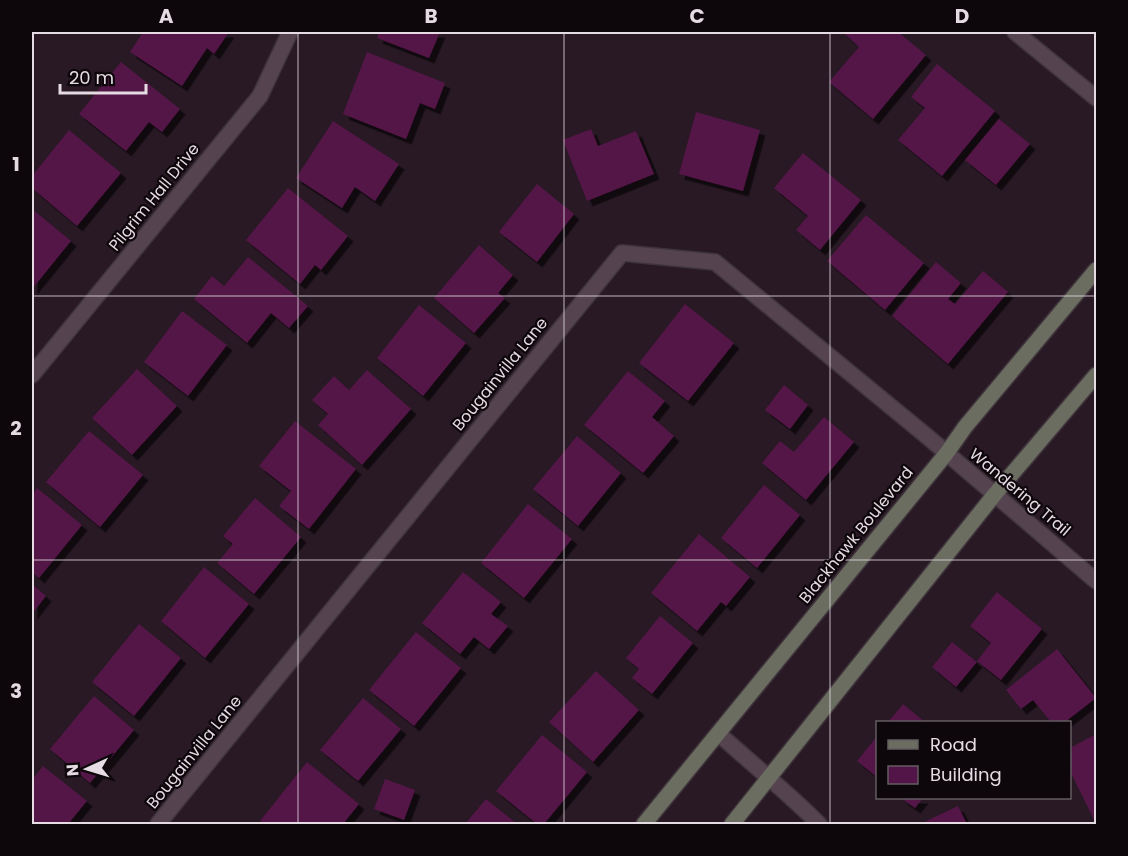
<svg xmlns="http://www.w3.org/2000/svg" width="1128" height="856" viewBox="0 0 1128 856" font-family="Poppins,sans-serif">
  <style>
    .building { fill: #531547; filter: url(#shadow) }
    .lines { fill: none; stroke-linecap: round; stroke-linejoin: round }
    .minor-casing { stroke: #3f343c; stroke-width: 18 }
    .secondary-casing { stroke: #3f343c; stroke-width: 18 }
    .minor { stroke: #554450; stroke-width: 15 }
    .secondary { stroke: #6a6d5f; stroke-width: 15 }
    .grid { fill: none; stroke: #e5dbe2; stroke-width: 1.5; stroke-opacity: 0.55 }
    .labels { text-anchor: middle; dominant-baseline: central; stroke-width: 4.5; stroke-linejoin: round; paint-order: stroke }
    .street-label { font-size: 16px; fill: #e5dbe2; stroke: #0d070b }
    .neatline { fill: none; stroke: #e5dbe2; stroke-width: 2 }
    .grid-label { font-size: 20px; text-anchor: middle; font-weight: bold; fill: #e5dbe2 }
  </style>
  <defs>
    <filter id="shadow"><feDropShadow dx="5.5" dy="5.5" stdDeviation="0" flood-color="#0009"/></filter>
  </defs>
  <rect width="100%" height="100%" fill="#281924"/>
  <g class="building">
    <path d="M 143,32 L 229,32 L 214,54 L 207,48 L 182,86 L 130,52 Z"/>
    <path d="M 379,32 L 440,32 L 429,58 L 377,38 Z"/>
    <path d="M 845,32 L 898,32 L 926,55 L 873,119 L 829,82 L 859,47 L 844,33 Z"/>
    <path d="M 367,52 L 445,83 L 435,109 L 420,103 L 406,139 L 343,114 Z"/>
    <path d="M 121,62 L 180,109 L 162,132 L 149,122 L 126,151 L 79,114 Z"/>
    <path d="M 937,64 L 995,111 L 942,176 L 898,140 L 925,108 L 911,97 Z"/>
    <path d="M 696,112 L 760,130 L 743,191 L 679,174 Z"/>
    <path d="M 999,119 L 1030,144 L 996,185 L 965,160 Z"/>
    <path d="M 333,121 L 399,164 L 375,201 L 355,187 L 342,208 L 296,178 Z"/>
    <path d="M 591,129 L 598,146 L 636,131 L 654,174 L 587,201 L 563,140 Z"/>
    <path d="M 69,130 L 121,173 L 77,226 L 32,188 L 32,176 Z"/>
    <path d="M 803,153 L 861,200 L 820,250 L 796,230 L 808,216 L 774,188 Z"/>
    <path d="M 537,184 L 574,214 L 537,262 L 499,232 Z"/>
    <path d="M 288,188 L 348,236 L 321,270 L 315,265 L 300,284 L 246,240 Z"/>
    <path d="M 32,209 L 71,241 L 32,289 Z"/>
    <path d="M 866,215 L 924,263 L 885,310 L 827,261 Z"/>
    <path d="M 479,245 L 513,275 L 498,293 L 505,298 L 474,333 L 434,298 Z"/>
    <path d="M 248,257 L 308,306 L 289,328 L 271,313 L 247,343 L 194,299 L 212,276 L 224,286 Z"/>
    <path d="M 936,262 L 961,283 L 948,299 L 955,304 L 983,271 L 1008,292 L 948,364 L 892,316 Z"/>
    <path d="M 685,304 L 734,343 L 688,401 L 639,363 Z"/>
    <path d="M 419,305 L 466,343 L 423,396 L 377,358 Z"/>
    <path d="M 182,311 L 227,345 L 188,396 L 144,362 Z"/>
    <path d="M 137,369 L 177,406 L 132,455 L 92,418 Z"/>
    <path d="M 367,370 L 411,409 L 362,465 L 318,425 L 328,414 L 312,400 L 334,376 L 349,390 Z"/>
    <path d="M 628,371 L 665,401 L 652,417 L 674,436 L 643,473 L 584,425 Z"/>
    <path d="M 784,385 L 808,405 L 790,429 L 765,410 Z"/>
    <path d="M 824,417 L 854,442 L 806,500 L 762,463 L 780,441 L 794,452 Z"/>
    <path d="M 295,421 L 356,469 L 309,529 L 279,506 L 291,491 L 259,466 Z"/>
    <path d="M 89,431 L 143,475 L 100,527 L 46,482 Z"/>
    <path d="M 577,436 L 621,473 L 578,526 L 533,489 Z"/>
    <path d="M 764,485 L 800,515 L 757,568 L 721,538 Z"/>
    <path d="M 37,488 L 82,525 L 39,578 L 32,572 L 32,495 Z"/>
    <path d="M 255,498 L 301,537 L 254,594 L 217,563 L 233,544 L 223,536 Z"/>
    <path d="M 528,504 L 572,539 L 524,598 L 481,563 Z"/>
    <path d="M 699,534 L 750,577 L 726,606 L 721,602 L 697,631 L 651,593 Z"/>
    <path d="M 204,567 L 249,604 L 205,658 L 161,621 Z"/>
    <path d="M 463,572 L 501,602 L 491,614 L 508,626 L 489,649 L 474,637 L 460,654 L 422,623 Z"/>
    <path d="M 32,584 L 46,596 L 32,614 Z"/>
    <path d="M 997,592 L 1042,629 L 1001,680 L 977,661 L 991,643 L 970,626 Z"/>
    <path d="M 660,616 L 693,643 L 652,694 L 632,678 L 639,669 L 626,658 Z"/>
    <path d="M 139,624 L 181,658 L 134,716 L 92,682 Z"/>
    <path d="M 416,632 L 461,668 L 414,726 L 369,690 Z"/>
    <path d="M 952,642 L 977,662 L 956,687 L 932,667 Z"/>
    <path d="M 1057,649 L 1096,698 L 1065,722 L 1051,722 L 1033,700 L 1021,709 L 1006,690 Z"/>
    <path d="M 596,671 L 639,710 L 593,762 L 549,722 Z"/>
    <path d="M 94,696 L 134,730 L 90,783 L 50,749 Z"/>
    <path d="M 363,698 L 401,729 L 358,781 L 320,750 Z"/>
    <path d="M 903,704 L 925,722 L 888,722 Z"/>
    <path d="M 1096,734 L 1096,824 L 1070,771 L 1070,748 Z"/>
    <path d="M 542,735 L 587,772 L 544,824 L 537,824 L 496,791 Z"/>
    <path d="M 878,735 L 878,778 L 857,761 Z"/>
    <path d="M 307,762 L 359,804 L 343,824 L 265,824 L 260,821 Z"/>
    <path d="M 43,766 L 87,801 L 68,824 L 32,824 L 32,780 Z"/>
    <path d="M 385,779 L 415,790 L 404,820 L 374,809 Z"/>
    <path d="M 901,798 L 923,798 L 915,808 Z"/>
    <path d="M 486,799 L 517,824 L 465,824 Z"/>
    <path d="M 958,806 L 967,824 L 920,824 Z"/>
  </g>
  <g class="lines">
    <g class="minor-casing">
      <g id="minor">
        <path d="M 1015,32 L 1096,98"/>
        <path d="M 32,375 L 260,96 L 290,32"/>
        <path d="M 719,734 C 752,764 787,792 819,824"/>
        <path d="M 158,824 L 622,253 L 715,262 L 929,438 L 1096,581"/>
      </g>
    </g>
    <g class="secondary-casing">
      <g id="secondary">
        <path d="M 644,824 L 946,454 L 965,427 L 1096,270"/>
        <path d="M 732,824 L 995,494 L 1096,375"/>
      </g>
    </g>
    <use href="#minor" class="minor"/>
    <use href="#secondary" class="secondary"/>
  </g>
  <path class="grid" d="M 298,32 L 298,824M 564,32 L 564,824M 830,32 L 830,824M 32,296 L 1096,296M 32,560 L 1096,560"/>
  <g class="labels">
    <g class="street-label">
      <text transform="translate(154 197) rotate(-51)">Pilgrim Hall Drive</text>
      <text transform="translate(500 374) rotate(-51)">Bougainvilla Lane</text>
      <text transform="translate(1020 492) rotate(40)">Wandering Trail</text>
      <text transform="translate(856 535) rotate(-51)">Blackhawk Boulevard</text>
      <text transform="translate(194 752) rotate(-51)">Bougainvilla Lane</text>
    </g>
  </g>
  <rect width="1128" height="856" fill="none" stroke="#0d070b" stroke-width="66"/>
  <rect x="876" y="721" width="195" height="78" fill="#0d070b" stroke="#635c61" stroke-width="1.5"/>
  <rect x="888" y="740" width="30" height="9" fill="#6a6d5f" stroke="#635c61" stroke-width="1.5"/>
  <text x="930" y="751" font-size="18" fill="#e5dbe2">Road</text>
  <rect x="888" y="766" width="30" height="18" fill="#531547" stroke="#635c61" stroke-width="1.5"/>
  <text x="930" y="781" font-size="18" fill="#e5dbe2">Building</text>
  <g transform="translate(87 769) rotate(266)" stroke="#0d070b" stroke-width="4.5" paint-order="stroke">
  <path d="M0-4.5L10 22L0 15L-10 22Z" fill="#e5dbe2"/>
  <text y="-9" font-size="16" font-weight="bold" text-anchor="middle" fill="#e5dbe2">N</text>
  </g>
  <path d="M60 84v9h86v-9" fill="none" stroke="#e5dbe2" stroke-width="3"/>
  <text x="69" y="84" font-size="18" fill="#e5dbe2" stroke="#0d070b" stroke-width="4.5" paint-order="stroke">20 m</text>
  <rect x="33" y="33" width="1062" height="790" class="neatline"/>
  <g class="grid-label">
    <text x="166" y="23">A</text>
    <text x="431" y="23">B</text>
    <text x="697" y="23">C</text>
    <text x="962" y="23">D</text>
    <text x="16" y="171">1</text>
    <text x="16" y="435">2</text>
    <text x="16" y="698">3</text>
  </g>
</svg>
